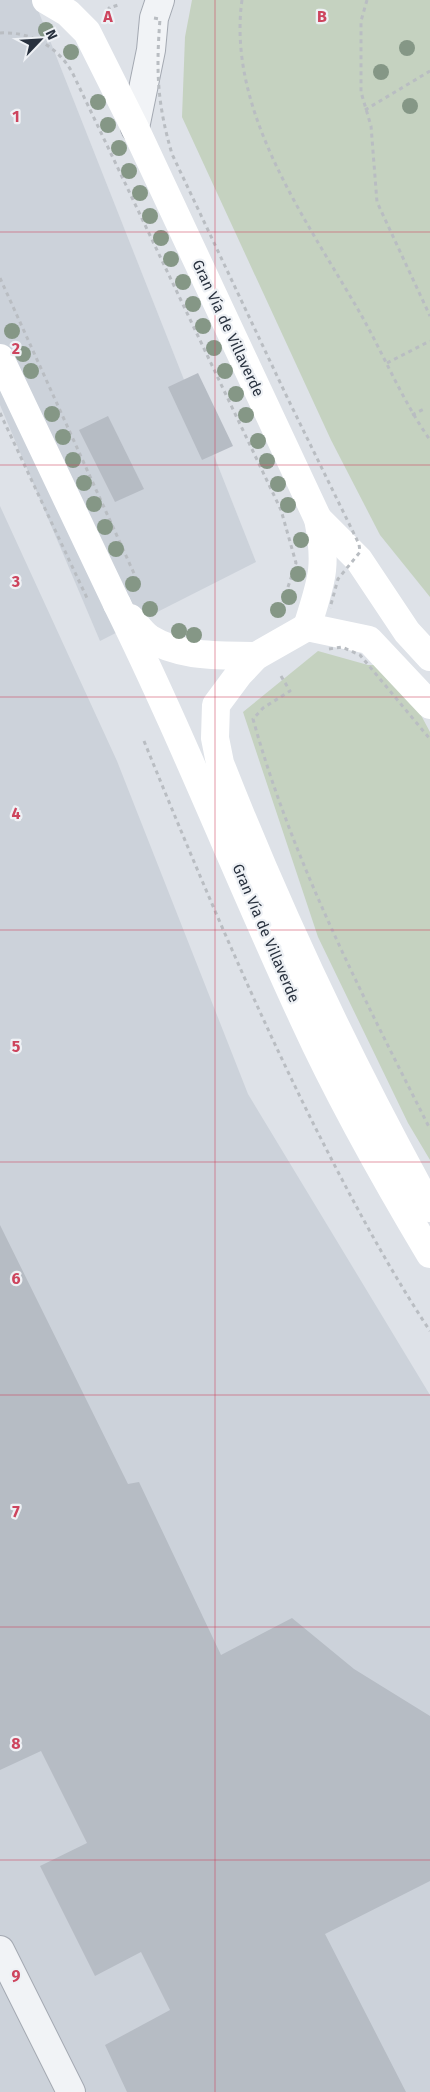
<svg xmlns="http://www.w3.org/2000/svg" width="430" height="2092" viewBox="0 0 430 2092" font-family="'Fira Sans',sans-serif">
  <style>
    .built { fill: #ccd2da }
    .green { fill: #c5d2c0 }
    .building { fill: #b6bcc4 }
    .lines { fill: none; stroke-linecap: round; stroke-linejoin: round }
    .street-casing { stroke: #a4a9b2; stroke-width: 30 }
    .path { stroke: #b9bdc2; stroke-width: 3; stroke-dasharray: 4 4; stroke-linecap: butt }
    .street { stroke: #f1f3f6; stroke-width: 28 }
    .secondary { stroke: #fff; stroke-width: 28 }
    .path-bridge { stroke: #b9bdc2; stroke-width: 3; stroke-dasharray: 4 4; stroke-linecap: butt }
    .secondary-bridge { stroke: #fff; stroke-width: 28 }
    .tree { fill: #859786 }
    .grid { fill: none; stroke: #cd445d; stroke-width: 1; stroke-opacity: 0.55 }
    .labels { text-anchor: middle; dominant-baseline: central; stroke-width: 4.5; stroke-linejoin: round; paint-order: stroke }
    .street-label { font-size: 15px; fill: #28313e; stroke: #eef1f5 }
    .grid-label { font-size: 16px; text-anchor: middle; font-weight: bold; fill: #cd445d; stroke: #eef1f5; stroke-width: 4.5; stroke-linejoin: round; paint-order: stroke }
  </style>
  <rect width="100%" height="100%" fill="#dee2e8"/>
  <g class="built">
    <path d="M 0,0 L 34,0 L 256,562 L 100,641 L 0,405 Z"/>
    <path d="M 0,506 L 117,761 L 248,1094 L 430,1395 L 430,2092 L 0,2092 Z"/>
  </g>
  <g class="green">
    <path d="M 192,0 L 430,0 L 430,597 L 380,535 L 331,440 L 182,117 L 185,37 Z"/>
    <path d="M 318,651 L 368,665 L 394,665 L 430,732 L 430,1160 L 408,1123 L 318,937 L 243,712 Z"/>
  </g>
  <g class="building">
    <path d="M 198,373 L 233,446 L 202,460 L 168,387 Z"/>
    <path d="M 108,416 L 144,489 L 115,502 L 79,430 Z"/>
    <path d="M 0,1225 L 128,1484 L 139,1482 L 221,1655 L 292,1618 L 354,1669 L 430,1716 L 430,1881 L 325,1934 L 406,2092 L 127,2092 L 105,2045 L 170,2010 L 141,1952 L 95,1976 L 40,1866 L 87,1843 L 41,1751 L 0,1770 Z"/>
  </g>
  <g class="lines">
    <g class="street-casing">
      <g id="street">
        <path d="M 135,128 L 151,50 L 154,18 L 160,0"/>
        <path d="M 0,1950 L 71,2092"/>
      </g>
    </g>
    <g class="path">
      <path d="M 242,0 C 226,114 311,226 364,320 C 386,360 404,403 430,440"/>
      <path d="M 367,0 L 361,21 L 361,92 L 371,126 L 377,202 L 430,316"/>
      <path d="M 110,11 L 109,8 L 118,5"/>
      <path d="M 365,110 L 430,71"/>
      <path d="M 387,363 L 430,341"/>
      <path d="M 412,415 L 424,409"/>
      <path d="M 144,741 C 197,871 252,1001 315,1127 C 350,1196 387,1266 430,1331"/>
    </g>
    <use href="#street" class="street"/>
    <g class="secondary">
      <path d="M 46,0 L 68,13 L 87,32 L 135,128 L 318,519 C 328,568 321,582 307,627 L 369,640 L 430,705"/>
      <path d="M 0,358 L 117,604"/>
      <path d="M 318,519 L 359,560 L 407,632 L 430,657"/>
    </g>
    <g class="path-bridge">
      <path d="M 154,18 L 160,19 C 156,71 157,103 172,154 L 287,397 L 359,544 L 360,552 L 338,579 L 330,608"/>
      <path d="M 0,33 C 30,31 59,47 73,74 L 281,510 L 296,563 L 282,605"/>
      <path d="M 0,278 L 137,580"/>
      <path d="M 0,413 L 87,598"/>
      <path d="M 329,649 L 342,647 L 360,655 L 430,739"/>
      <path d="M 281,676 L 290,691 L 263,708 L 253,719 C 293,863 363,996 430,1129"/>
    </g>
    <g class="secondary-bridge">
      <path d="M 117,604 C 184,740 239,880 303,1018 C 340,1099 384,1177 430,1254"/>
      <path d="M 130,618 C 136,624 142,633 149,638 C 181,658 220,655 256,656"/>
      <path d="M 307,627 L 256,656 L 239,674 L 216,705 L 215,738 L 220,763 C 280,916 351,1065 430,1208"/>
    </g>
  </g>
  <g class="tree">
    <circle cx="46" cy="30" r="8"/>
    <circle cx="407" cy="48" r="8"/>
    <circle cx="71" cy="52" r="8"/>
    <circle cx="381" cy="72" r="8"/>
    <circle cx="98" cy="102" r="8"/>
    <circle cx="410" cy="106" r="8"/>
    <circle cx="108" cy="125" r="8"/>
    <circle cx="119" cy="148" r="8"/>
    <circle cx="129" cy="171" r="8"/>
    <circle cx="140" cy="193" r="8"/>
    <circle cx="150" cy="216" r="8"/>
    <circle cx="161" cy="238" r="8"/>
    <circle cx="171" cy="259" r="8"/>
    <circle cx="183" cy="282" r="8"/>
    <circle cx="193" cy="304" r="8"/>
    <circle cx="203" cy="326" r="8"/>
    <circle cx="12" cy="331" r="8"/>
    <circle cx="214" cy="348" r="8"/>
    <circle cx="23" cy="354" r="8"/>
    <circle cx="31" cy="371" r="8"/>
    <circle cx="225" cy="371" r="8"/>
    <circle cx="236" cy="394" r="8"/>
    <circle cx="52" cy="414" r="8"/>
    <circle cx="246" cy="415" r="8"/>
    <circle cx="63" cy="437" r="8"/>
    <circle cx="258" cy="441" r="8"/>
    <circle cx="73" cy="460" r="8"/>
    <circle cx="267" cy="461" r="8"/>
    <circle cx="84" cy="483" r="8"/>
    <circle cx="278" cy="484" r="8"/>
    <circle cx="94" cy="504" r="8"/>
    <circle cx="288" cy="505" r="8"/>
    <circle cx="105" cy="527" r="8"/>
    <circle cx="301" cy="540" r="8"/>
    <circle cx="116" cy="549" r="8"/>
    <circle cx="298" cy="574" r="8"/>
    <circle cx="133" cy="584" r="8"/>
    <circle cx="289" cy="597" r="8"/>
    <circle cx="150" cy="609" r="8"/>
    <circle cx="278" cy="610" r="8"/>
    <circle cx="179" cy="631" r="8"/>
    <circle cx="194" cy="635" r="8"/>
  </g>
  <path class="grid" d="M 215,0 L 215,2092M 0,232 L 430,232M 0,465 L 430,465M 0,697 L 430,697M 0,930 L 430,930M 0,1162 L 430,1162M 0,1395 L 430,1395M 0,1627 L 430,1627M 0,1860 L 430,1860"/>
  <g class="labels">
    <g class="street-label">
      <text transform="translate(228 328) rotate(65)">Gran Vía de Villaverde</text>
      <text transform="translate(266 933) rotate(67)">Gran Vía de Villaverde</text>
    </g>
  </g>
  <g class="grid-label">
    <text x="108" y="22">A</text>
    <text x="322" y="22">B</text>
    <text x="16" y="122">1</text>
    <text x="16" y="354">2</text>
    <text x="16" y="587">3</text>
    <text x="16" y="819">4</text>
    <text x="16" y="1052">5</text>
    <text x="16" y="1284">6</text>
    <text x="16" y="1517">7</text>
    <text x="16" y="1749">8</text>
    <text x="16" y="1981">9</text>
  </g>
  <g transform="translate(40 40) rotate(65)" stroke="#eef1f5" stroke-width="4" paint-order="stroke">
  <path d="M0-4L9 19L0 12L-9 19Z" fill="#28313e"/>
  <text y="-8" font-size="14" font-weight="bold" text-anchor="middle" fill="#28313e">N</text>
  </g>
</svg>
